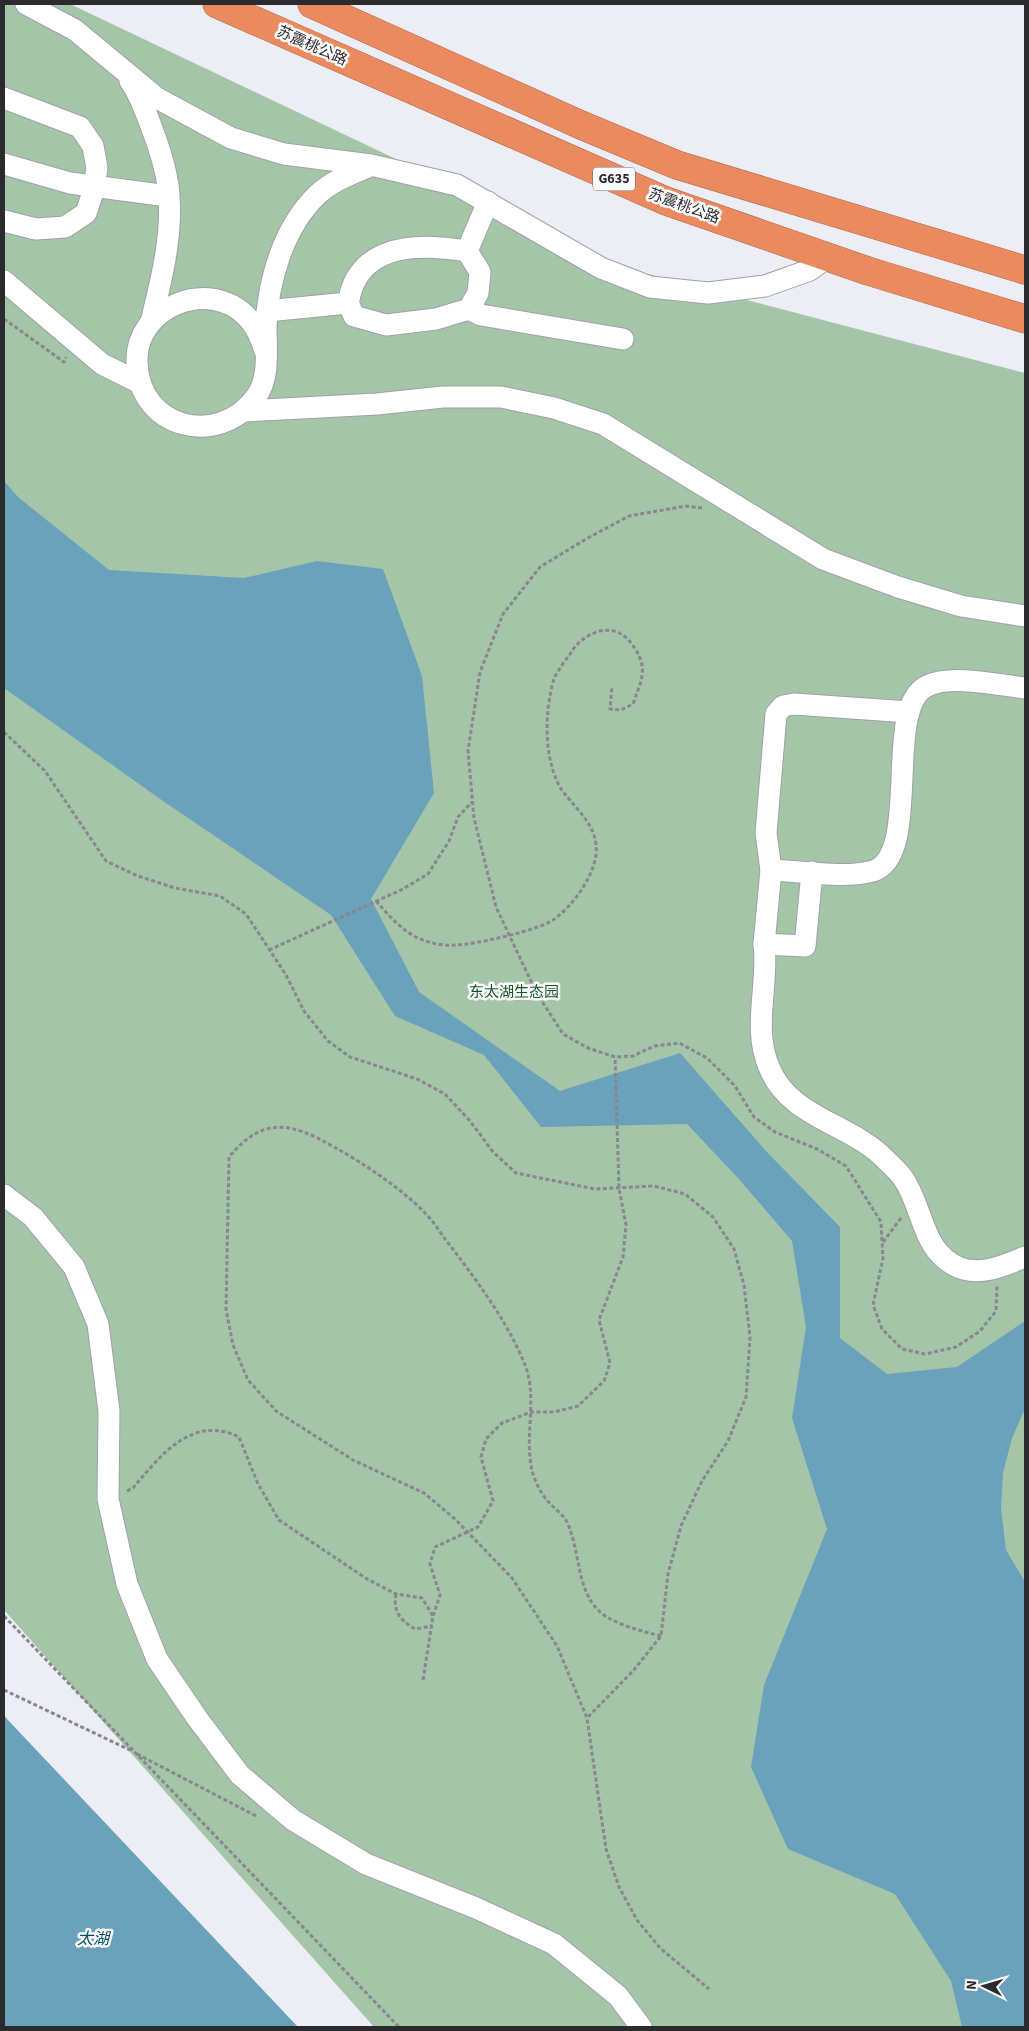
<svg xmlns="http://www.w3.org/2000/svg" width="1029" height="2031" viewBox="0 0 1029 2031" font-family="'Source Sans 3','Noto Sans SC',sans-serif">
  <style>
    .green { fill: #a5c5a8 }
    .water { fill: #6aa1bb }
    .lines { fill: none; stroke-linecap: round; stroke-linejoin: round }
    .minor-casing { stroke: #a0a0a8; stroke-width: 23 }
    .highway-casing { stroke: #a8694e; stroke-width: 29 }
    .path { stroke: #87878d; stroke-width: 3; stroke-dasharray: 4 2.5; stroke-linecap: butt }
    .minor { stroke: #fff; stroke-width: 21 }
    .highway { stroke: #eb8a5f; stroke-width: 28 }
    .labels { text-anchor: middle; dominant-baseline: central; stroke-width: 5; stroke-linejoin: round; paint-order: stroke }
    .shield { fill: #fbfbfe; stroke: #69696c; stroke-width: 1 }
    .shield-label { font-size: 14px; font-weight: bold; fill: #2b2b2e }
    .street-label { font-size: 15px; fill: #2b2b2e; stroke: #fbfbfe }
    .park-label { font-size: 15px; fill: #165525; stroke: #fbfbfe }
    .water-label { font-size: 16px; font-style: italic; fill: #004d68; stroke: #fbfbfe }
  </style>
  <rect width="100%" height="100%" fill="#ededf6"/>
  <path class="green" d="M 4,4 L 70,4 L 625,268 L 1025,373 L 1025,2027 L 374,2027 L 4,1610 Z"/>
  <g class="water">
    <path d="M 4,481 L 18,497 L 109,570 L 244,578 L 317,561 L 383,569 L 422,676 L 434,793 L 371,899 L 419,992 L 560,1091 L 680,1053 L 765,1150 L 840,1227 L 840,1338 L 887,1374 L 957,1367 L 1025,1321 L 1025,1409 L 1012,1438 L 1003,1473 L 1001,1509 L 1006,1550 L 1025,1582 L 1025,2027 L 962,2027 L 951,1981 L 895,1894 L 788,1849 L 751,1767 L 764,1685 L 827,1529 L 792,1418 L 806,1327 L 792,1241 L 738,1178 L 687,1124 L 541,1127 L 484,1055 L 395,1016 L 331,915 L 163,801 L 4,688 Z"/>
    <path d="M 4,1715 L 7,1719 L 298,2027 L 4,2027 Z"/>
  </g>
  <g class="lines">
    <g class="minor-casing">
      <g id="minor">
        <path d="M 26,4 L 75,30 L 157,98 L 231,138 L 284,154 L 371,165 L 457,185 L 601,268 L 650,287 L 708,293 L 765,286 L 810,270 L 828,257"/>
        <path d="M 130,81 C 140,95 145,110 151,126 C 158,144 165,166 168,185 C 174,230 162,278 151,322"/>
        <path d="M 4,98 L 80,127 L 93,146 L 97,168 L 93,192 L 86,213 L 65,227 L 36,229 L 4,221"/>
        <path d="M 4,164 L 70,183 L 168,196"/>
        <path d="M 467,251 L 488,202"/>
        <path d="M 4,281 L 102,364 L 140,383"/>
        <path d="M 469,309 L 481,315 L 623,339"/>
        <path d="M 267,311 L 348,303 L 354,316 L 386,325 L 436,319 L 469,309 L 478,293 L 480,272 L 467,251 C 429,245 376,241 355,281 C 351,288 350,296 348,303"/>
        <path d="M 266,353 C 261,340 257,327 247,317 C 209,277 135,307 137,362 C 138,428 218,449 256,397 C 270,378 266,349 266,327 C 268,281 283,228 317,195 C 332,181 351,174 370,166"/>
        <path d="M 244,411 L 377,404 L 443,397 L 501,397 L 554,408 L 603,424 L 823,559 L 898,587 L 961,606 L 1025,616"/>
        <path d="M 771,870 L 766,833 L 776,714 L 783,706 L 794,704 L 909,712"/>
        <path d="M 812,872 L 805,946 L 764,944 L 771,870 C 801,871 845,879 873,871 C 923,855 882,707 927,686 C 952,674 998,685 1025,688"/>
        <path d="M 764,944 C 769,984 752,1028 769,1067 C 789,1118 850,1123 885,1159 C 891,1165 898,1171 903,1178 C 924,1208 921,1252 960,1268 C 982,1276 1005,1265 1025,1257"/>
        <path d="M 4,1195 L 33,1217 L 74,1267 L 98,1324 L 109,1411 L 108,1499 L 127,1584 L 157,1659 L 197,1718 L 240,1775 L 293,1820 L 366,1864 L 476,1908 L 554,1944 L 618,1996 L 641,2027"/>
      </g>
    </g>
    <g class="highway-casing">
      <g id="highway">
        <path d="M 217,4 L 666,201 L 868,271 L 1025,319"/>
        <path d="M 312,4 L 581,125 L 677,165 L 1025,270"/>
      </g>
    </g>
    <g class="path">
      <path d="M 4,319 L 64,362 L 66,357"/>
      <path d="M 702,508 L 686,506 L 629,516 L 586,539 L 540,567 L 503,614 L 480,672 L 468,751 L 474,818 L 496,907 L 536,992 L 563,1034 L 588,1048 L 615,1057 L 633,1056 L 654,1046 L 679,1043 L 707,1058 L 735,1086 L 754,1117 L 775,1132 L 817,1149 L 846,1166 L 881,1222 L 883,1258 L 873,1305 L 882,1329 L 902,1349 L 925,1354 L 956,1347 L 980,1331 L 996,1311 L 997,1286"/>
      <path d="M 4,732 L 45,771 L 106,861 L 138,876 L 175,888 L 220,896 L 246,914 L 286,975 L 304,1011 L 328,1041 L 350,1057 L 417,1079 L 445,1094 L 470,1121 L 493,1152 L 516,1173 L 595,1189 L 654,1186 L 685,1194 L 713,1217 L 734,1249 L 744,1285 L 750,1337 L 746,1397 L 728,1441 L 702,1481 L 681,1526 L 668,1574 L 661,1636 L 633,1671 L 587,1718"/>
      <path d="M 376,901 C 391,918 406,936 429,942 C 436,944 447,946 455,945 C 474,945 539,930 553,920 C 572,907 593,878 596,855 C 599,828 579,812 564,793 C 543,765 544,711 554,679 C 558,669 567,659 572,651 C 580,638 599,627 614,631 C 623,633 630,641 634,647 C 649,669 641,681 633,704 L 621,710 L 610,709 L 612,687"/>
      <path d="M 269,950 L 401,890 L 428,874 L 449,841 L 458,817 L 472,802"/>
      <path d="M 883,1242 L 901,1218"/>
      <path d="M 127,1491 L 133,1488 C 160,1456 192,1414 239,1437 L 258,1484 L 279,1520 L 367,1579 L 396,1594 L 422,1598 L 433,1616"/>
      <path d="M 396,1594 C 393,1612 400,1620 415,1629 L 432,1626"/>
      <path d="M 4,1616 L 399,2027"/>
      <path d="M 661,1636 C 642,1631 610,1624 596,1608 C 576,1584 580,1550 567,1522 C 563,1514 553,1508 547,1500 C 541,1494 534,1479 532,1470 C 524,1435 538,1399 525,1365 C 508,1322 477,1281 449,1244 C 441,1234 434,1222 426,1214 C 402,1189 365,1164 334,1147 C 291,1122 263,1116 229,1157 L 226,1309 L 233,1345 L 248,1380 L 276,1411 L 353,1460 L 424,1493 L 455,1519 L 512,1578 L 557,1646 L 587,1718 L 606,1849 L 619,1887 L 637,1920 L 660,1948 L 709,1989"/>
      <path d="M 423,1680 L 433,1616 L 440,1595 L 430,1564 L 435,1547 L 478,1527 L 493,1501 L 481,1457 L 486,1439 L 502,1423 L 531,1412 L 554,1412 L 578,1406 L 604,1381 L 610,1363 L 599,1320 L 623,1257 L 626,1225 L 619,1188 L 615,1057"/>
      <path d="M 4,1690 L 132,1751"/>
      <path d="M 137,1754 L 258,1817"/>
    </g>
    <use href="#minor" class="minor"/>
    <use href="#highway" class="highway"/>
  </g>
  <g class="labels">
    <rect class="shield" x="593" y="167.5" width="42" height="23" rx="4"/>
    <g class="shield-label">
      <text x="614" y="179">G635</text>
    </g>
    <g class="street-label">
      <text transform="translate(312 46) rotate(24)">苏震桃公路</text>
      <text transform="translate(684 206) rotate(20)">苏震桃公路</text>
    </g>
    <g class="park-label">
      <text x="514" y="992">东太湖生态园</text>
    </g>
    <g class="water-label">
      <text x="93" y="1939">太湖</text>
    </g>
  </g>
  <rect width="1029" height="2031" fill="none" stroke="#2b2b2e" stroke-width="10"/>
  <g transform="translate(984 1986) rotate(275)" stroke="#fbfbfe" stroke-width="4" paint-order="stroke">
  <path d="M0-4L9 19L0 12L-9 19Z" fill="#2b2b2e"/>
  <text y="-8" font-size="14" font-weight="bold" text-anchor="middle" fill="#2b2b2e">N</text>
  </g>
</svg>
